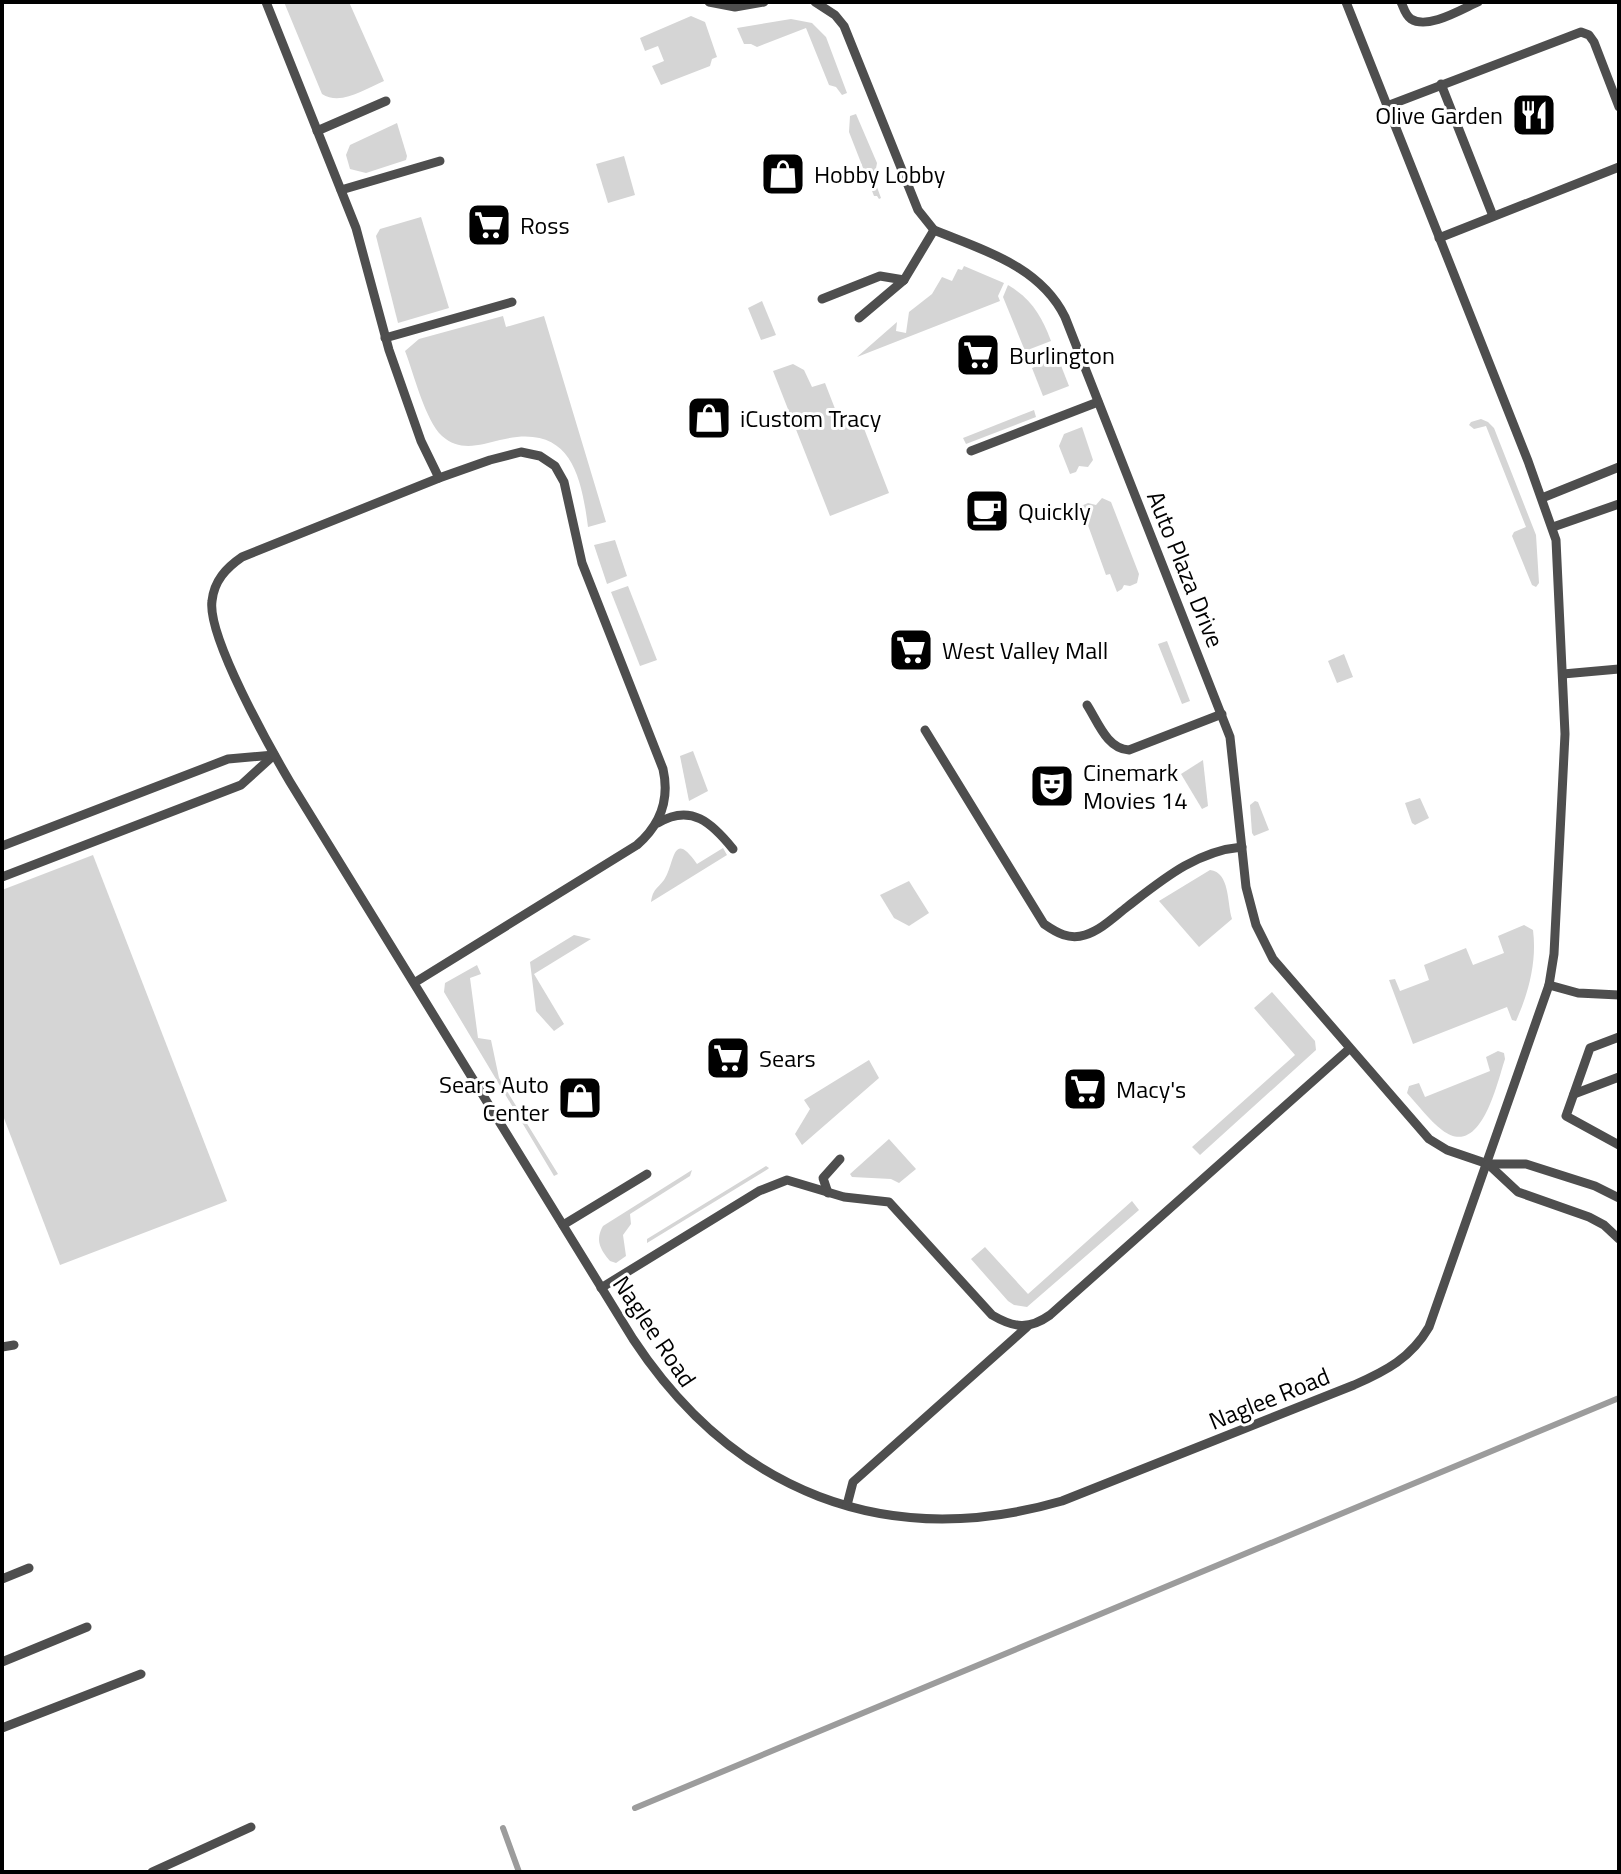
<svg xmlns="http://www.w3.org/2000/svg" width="1621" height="1874" viewBox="0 0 1621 1874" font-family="'Titillium Web',sans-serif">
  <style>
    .green { fill: #d5d5d5 }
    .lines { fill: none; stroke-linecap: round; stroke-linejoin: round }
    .stream { stroke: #9c9c9c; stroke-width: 6 }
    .lane { stroke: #4e4e4e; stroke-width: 9 }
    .labels { text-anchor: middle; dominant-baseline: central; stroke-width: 6; stroke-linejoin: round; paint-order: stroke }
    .poi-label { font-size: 24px; fill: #000; stroke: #fff; text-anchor: start }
    .street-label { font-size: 24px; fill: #000; stroke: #fff }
  </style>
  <rect width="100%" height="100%" fill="#fff"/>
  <g class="green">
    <path d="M 284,2 L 349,2 L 384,81 C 365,89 341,106 322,94 Z"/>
    <path d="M 691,16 L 705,22 L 717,57 L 712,59 L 710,66 L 661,85 L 652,66 L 664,61 L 658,46 L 645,51 L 640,38 Z"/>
    <path d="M 791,19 L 812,23 L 826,37 L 847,93 L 842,95 L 836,87 L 829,85 L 806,28 L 757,47 L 751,44 L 744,44 L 737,28 Z"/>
    <path d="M 856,114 L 877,163 L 874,179 L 881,198 L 879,199 L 877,196 L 874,196 L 849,132 L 850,116 Z"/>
    <path d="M 397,123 L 407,156 L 406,160 L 366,173 L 350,169 L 346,155 L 350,145 Z"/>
    <path d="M 624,156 L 635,195 L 608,203 L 596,164 Z"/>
    <path d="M 421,217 L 449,308 L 398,323 L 376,236 L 380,229 Z"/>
    <path d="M 964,266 L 1004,283 L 998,296 L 1000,301 L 857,357 L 897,322 L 896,331 L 906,333 L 909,312 L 932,294 L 942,277 L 952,281 L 958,269 L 962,270 Z"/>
    <path d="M 1008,285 C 1032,299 1042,317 1051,341 L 1025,351 L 1003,297 Z"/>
    <path d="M 762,301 L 776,335 L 761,340 L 748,308 Z"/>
    <path d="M 503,316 L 506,327 L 544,316 L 606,522 L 588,527 C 581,472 569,423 500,440 C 480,445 460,452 442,436 C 425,420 414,374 405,351 L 419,339 Z"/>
    <path d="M 1058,358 L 1069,386 L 1043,396 L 1032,368 Z"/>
    <path d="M 793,364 L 804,370 L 812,387 L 825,383 L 839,419 L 858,413 L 889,493 L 830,516 L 773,371 Z"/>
    <path d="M 1034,410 L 1036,417 L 966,444 L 963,438 Z"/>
    <path d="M 1481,419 L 1488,422 L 1494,428 L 1536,535 L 1539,583 L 1536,587 L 1532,585 L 1512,536 L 1514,532 L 1526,527 L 1486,426 L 1474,429 L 1469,425 L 1471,422 Z"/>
    <path d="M 1082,427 L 1093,460 L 1088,467 L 1079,466 L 1076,472 L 1070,474 L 1059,446 L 1064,434 Z"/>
    <path d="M 1102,498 L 1111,502 L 1139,574 L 1137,583 L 1130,586 L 1124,585 L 1122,589 L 1117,592 L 1110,574 L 1106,575 L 1081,506 L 1088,503 L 1096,505 Z"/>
    <path d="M 615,540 L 627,576 L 607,584 L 594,545 Z"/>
    <path d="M 628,586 L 657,660 L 640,666 L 611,592 Z"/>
    <path d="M 1167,641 L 1190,701 L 1182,704 L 1158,644 Z"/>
    <path d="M 1344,654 L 1353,677 L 1337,683 L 1328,661 Z"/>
    <path d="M 693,751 L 708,791 L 689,801 L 680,756 Z"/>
    <path d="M 1203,760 L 1208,806 L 1202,809 L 1181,774 Z"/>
    <path d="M 1420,798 L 1429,818 L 1415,825 L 1412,823 L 1405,803 Z"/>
    <path d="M 1255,801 L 1258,802 L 1269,830 L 1254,836 L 1252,833 L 1250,805 Z"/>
    <path d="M 723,848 L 727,855 L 651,902 C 653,889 657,889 664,880 C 675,864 672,828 697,864 Z"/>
    <path d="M 93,855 L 227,1201 L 60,1265 L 2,1113 L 2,890 Z"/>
    <path d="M 1210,870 C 1230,872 1227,903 1232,919 L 1199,947 L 1159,901 Z"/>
    <path d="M 909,881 L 929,913 L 909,926 L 894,918 L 880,895 Z"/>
    <path d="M 1524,925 L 1533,930 C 1537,961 1529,992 1516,1021 L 1512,1020 L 1507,1007 L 1413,1044 L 1389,980 L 1395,979 L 1400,991 L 1429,980 L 1424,965 L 1466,948 L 1473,965 L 1504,953 L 1498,936 Z"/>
    <path d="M 574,935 L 591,939 L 534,974 L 564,1024 L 554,1031 L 536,1011 L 530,962 Z"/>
    <path d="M 477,965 L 481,974 L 470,978 L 478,1038 L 491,1040 L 499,1078 L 558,1174 L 554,1176 L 444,992 L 445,983 Z"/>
    <path d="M 1272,992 L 1315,1041 L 1316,1050 L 1200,1155 L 1192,1147 L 1295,1055 L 1254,1008 Z"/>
    <path d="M 1498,1051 L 1504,1053 L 1505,1059 C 1497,1083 1481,1160 1442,1130 C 1429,1120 1418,1105 1407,1093 L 1409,1086 L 1419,1083 L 1425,1097 L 1490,1071 L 1486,1057 Z"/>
    <path d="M 869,1060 L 879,1078 L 802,1145 L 795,1134 L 810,1109 L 804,1100 Z"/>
    <path d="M 889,1139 L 916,1169 L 899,1183 L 891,1179 L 852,1177 L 850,1174 Z"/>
    <path d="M 766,1166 L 769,1168 L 768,1169 L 647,1243 L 647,1239 Z"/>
    <path d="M 692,1170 L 690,1176 L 630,1214 L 631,1224 L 623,1235 L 626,1256 L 616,1263 L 610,1261 C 600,1249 595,1240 603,1226 Z"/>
    <path d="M 1132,1201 L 1139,1210 L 1027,1307 L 1014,1305 L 1008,1301 L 971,1259 L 985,1247 L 1028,1294 Z"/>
  </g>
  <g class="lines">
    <g class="stream">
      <path d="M 635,1808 L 1619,1398"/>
      <path d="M 503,1828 L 519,1872"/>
    </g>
    <g class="lane">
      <path d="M 266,2 L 356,228 L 389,350 L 421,441 L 439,478"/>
      <path d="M 709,2 L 735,7 L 764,2"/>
      <path d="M 815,2 L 835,15 L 844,26 L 918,210 L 934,230 C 983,250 1040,266 1065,317 L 1230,737 L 1246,887 L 1256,925 L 1273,959 L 1429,1139 L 1447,1150 L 1488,1164 L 1518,1192 L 1589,1217 L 1604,1225 L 1619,1239"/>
      <path d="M 1401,2 C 1404,8 1405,15 1411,19 C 1428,30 1462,9 1478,2"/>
      <path d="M 1441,84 L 1493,216"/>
      <path d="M 1387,106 L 1581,32 L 1589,35 L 1594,42 L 1619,107"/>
      <path d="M 317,131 L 386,101"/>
      <path d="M 341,190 L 440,161"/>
      <path d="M 1439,238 L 1619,167"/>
      <path d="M 822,299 L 880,276 L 904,280"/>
      <path d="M 859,318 L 904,280 L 934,230"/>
      <path d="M 385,338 L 512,302"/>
      <path d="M 971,451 L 1098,402"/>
      <path d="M 1542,498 L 1619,467"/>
      <path d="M 1553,527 L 1619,504"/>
      <path d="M 1563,674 L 1619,669"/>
      <path d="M 1087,705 C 1098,722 1107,749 1129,750 L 1222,714"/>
      <path d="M 925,730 L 1044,924 C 1057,933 1069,940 1085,935 C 1101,930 1114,917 1127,907 C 1162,880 1196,851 1242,847"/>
      <path d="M 658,823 C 691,803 712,823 733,849"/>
      <path d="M 2,846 L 228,759 L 274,755"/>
      <path d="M 2,877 L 241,785 L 274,755"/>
      <path d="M 414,983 L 637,845 C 660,825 670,800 663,769 L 582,563 L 564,482 L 555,466 L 540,456 L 521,452 L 490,460 L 439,478 L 242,557 C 226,568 214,581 212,601 C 207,636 270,748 290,782 L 633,1339 C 734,1492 885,1552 1062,1501 L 1354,1385 C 1386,1371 1411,1358 1429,1327 L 1549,985 L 1554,954 L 1565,734 L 1556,540 L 1528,461 L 1346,2"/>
      <path d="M 1549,985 L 1578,993 L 1619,995"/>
      <path d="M 1619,1037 L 1590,1048 L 1566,1116 L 1619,1145"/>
      <path d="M 1574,1094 L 1619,1077"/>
      <path d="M 1488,1164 L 1526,1164 L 1595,1186 L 1619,1198"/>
      <path d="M 828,1193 L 823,1178 L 840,1159"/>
      <path d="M 563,1225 L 647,1174"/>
      <path d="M 601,1288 L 759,1191 L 787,1180 L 844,1197 L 889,1202 L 992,1315 C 1014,1328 1029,1330 1050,1315 L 1349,1049"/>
      <path d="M 2,1347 L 14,1345"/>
      <path d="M 847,1505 L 853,1482 L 1027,1327"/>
      <path d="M 2,1579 L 29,1568"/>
      <path d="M 2,1662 L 87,1627"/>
      <path d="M 2,1728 L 141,1674"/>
      <path d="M 152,1872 L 251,1827"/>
    </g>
  </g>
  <defs>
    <g id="restaurant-square" transform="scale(2.3)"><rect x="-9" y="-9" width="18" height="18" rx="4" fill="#000" stroke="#fff"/><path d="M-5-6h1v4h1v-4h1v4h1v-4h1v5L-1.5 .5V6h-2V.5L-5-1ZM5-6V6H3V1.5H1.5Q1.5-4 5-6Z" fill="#fff"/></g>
    <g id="shop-square" transform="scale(2.3)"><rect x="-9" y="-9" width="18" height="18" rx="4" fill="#000" stroke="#fff"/><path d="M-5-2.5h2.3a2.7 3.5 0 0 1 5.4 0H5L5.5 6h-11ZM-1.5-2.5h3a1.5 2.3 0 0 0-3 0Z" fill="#fff"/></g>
    <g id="supermarket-square" transform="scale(2.3)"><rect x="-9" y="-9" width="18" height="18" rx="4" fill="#000" stroke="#fff"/><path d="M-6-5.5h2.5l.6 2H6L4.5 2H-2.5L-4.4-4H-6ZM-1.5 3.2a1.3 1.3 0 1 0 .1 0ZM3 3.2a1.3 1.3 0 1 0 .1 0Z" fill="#fff"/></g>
    <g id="cafe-square" transform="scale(2.3)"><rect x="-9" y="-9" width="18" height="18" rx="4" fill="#000" stroke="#fff"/><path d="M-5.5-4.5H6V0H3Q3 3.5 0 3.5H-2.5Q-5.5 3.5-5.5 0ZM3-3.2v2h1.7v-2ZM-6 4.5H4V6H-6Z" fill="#fff"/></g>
    <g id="theatre-square" transform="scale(2.3)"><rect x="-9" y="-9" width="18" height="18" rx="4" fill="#000" stroke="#fff"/><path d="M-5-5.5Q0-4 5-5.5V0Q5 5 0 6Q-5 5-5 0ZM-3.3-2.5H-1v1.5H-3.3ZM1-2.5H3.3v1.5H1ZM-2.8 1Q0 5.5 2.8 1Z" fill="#fff"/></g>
  </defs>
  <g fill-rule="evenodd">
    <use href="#restaurant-square" x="1534" y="115"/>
    <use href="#shop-square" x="783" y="174"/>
    <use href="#supermarket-square" x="489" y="225"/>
    <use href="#supermarket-square" x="978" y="355"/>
    <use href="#shop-square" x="709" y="418"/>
    <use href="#cafe-square" x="987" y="511"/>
    <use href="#supermarket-square" x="911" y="650"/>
    <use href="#theatre-square" x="1052" y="786"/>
    <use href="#supermarket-square" x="728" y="1058"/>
    <use href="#supermarket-square" x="1085" y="1089"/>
    <use href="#shop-square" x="580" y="1098"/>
  </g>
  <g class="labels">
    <g class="poi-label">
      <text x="1503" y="115" text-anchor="end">Olive Garden</text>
      <text x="814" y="174">Hobby Lobby</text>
      <text x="520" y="225">Ross</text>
      <text x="1009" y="355">Burlington</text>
      <text x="740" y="418">iCustom Tracy</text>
      <text x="1018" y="511">Quickly</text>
      <text x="942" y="650">West Valley Mall</text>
      <text x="1083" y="772">Cinemark<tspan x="1083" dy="28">Movies 14</tspan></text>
      <text x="759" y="1058">Sears</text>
      <text x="549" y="1084" text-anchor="end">Sears Auto<tspan x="549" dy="28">Center</tspan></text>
      <text x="1116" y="1089">Macy's</text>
    </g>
    <g class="street-label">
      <text transform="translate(1186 569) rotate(68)">Auto Plaza Drive</text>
      <text transform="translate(655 1331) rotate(56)">Naglee Road</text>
      <text transform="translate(1269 1398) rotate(-22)">Naglee Road</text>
    </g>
  </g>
  <rect width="1621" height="1874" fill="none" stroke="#000000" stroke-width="8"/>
</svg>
